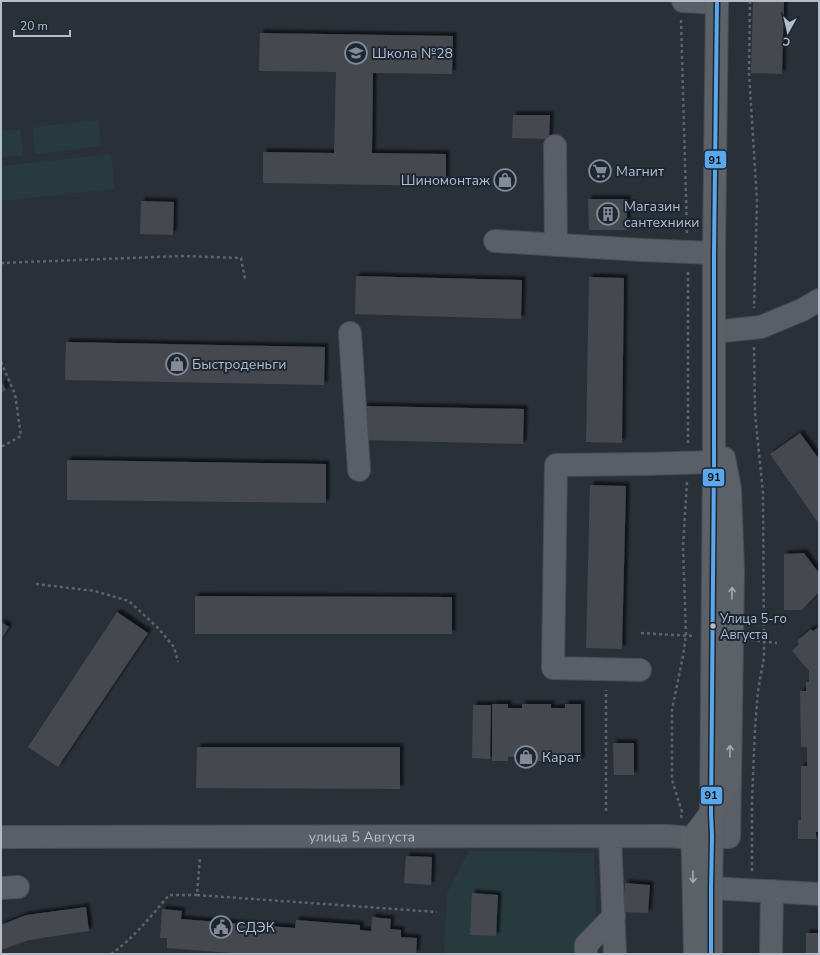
<svg xmlns="http://www.w3.org/2000/svg" width="820" height="955" viewBox="0 0 820 955" font-family="'Nunito Sans',sans-serif">
  <style>
    .grass { fill: #273a3e }
    .building { fill: #444950; filter: url(#shadow) }
    .lines { fill: none; stroke-linecap: round; stroke-linejoin: round }
    .minor-casing { stroke: #484c53; stroke-width: 24 }
    .major-casing { stroke: #484c55; stroke-width: 24 }
    .path { stroke: #5d636a; stroke-width: 2.5; stroke-dasharray: 3 3; stroke-linecap: butt }
    .minor { stroke: #5a5e66; stroke-width: 22 }
    .major { stroke: #5c6168; stroke-width: 22 }
    .bus-1-casing { stroke: #1d2633; stroke-width: 7 }
    .bus-1 { stroke: #5aa8eb; stroke-width: 4 }
    .oneway { stroke: #a2aab6 }
    .bus-dot { fill: #b4bcc9; stroke: #1d2633; stroke-width: 1.5 }
    .labels { text-anchor: middle; dominant-baseline: central; stroke-width: 4; stroke-linejoin: round; paint-order: stroke }
    .bus-label { font-size: 13px; fill: #b4bcc9; stroke: #1d2633; text-anchor: start }
    .poi-label { font-size: 14px; fill: #b4bcc9; stroke: #1d2633; text-anchor: start }
    .street-label { font-size: 14px; fill: #b4bcc9; stroke: #1d2633 }
    .line-badge { stroke: #1d2633; stroke-width: 1.5 }
    .pale-badge-label { font-size: 11px; text-anchor: middle; font-weight: bold; fill: #111 }
  </style>
  <defs>
    <filter id="shadow"><feDropShadow dx="3.5" dy="-3.5" stdDeviation="1" flood-color="#0009"/></filter>
  </defs>
  <rect width="100%" height="100%" fill="#2a3038"/>
  <g class="grass">
    <path d="M 98,120 L 101,146 L 35,154 L 32,127 Z"/>
    <path d="M 20,129 L 23,156 L 1,157 L 1,131 Z"/>
    <path d="M 111,154 L 115,189 L 1,201 L 1,166 Z"/>
    <path d="M 469,851 L 594,853 L 597,954 L 444,954 L 447,893 Z"/>
  </g>
  <g class="building">
    <path d="M 753,1 L 784,1 L 782,74 L 751,73 Z"/>
    <path d="M 260,33 L 453,36 L 452,74 L 373,73 L 372,153 L 446,154 L 446,186 L 263,183 L 263,152 L 334,153 L 336,72 L 259,71 Z"/>
    <path d="M 513,115 L 550,115 L 549,139 L 512,138 Z"/>
    <path d="M 588,199 L 627,199 L 627,230 L 589,230 Z"/>
    <path d="M 141,201 L 174,202 L 173,235 L 140,234 Z"/>
    <path d="M 356,276 L 522,280 L 521,319 L 355,314 Z"/>
    <path d="M 589,277 L 624,278 L 622,443 L 586,442 Z"/>
    <path d="M 66,342 L 325,347 L 324,385 L 65,380 Z"/>
    <path d="M 1,381 L 6,390 L 1,393 Z"/>
    <path d="M 364,406 L 524,409 L 523,444 L 363,440 Z"/>
    <path d="M 800,433 L 819,459 L 819,524 L 770,454 Z"/>
    <path d="M 67,460 L 326,464 L 326,503 L 67,500 Z"/>
    <path d="M 590,485 L 626,486 L 622,649 L 586,648 Z"/>
    <path d="M 804,553 L 819,573 L 819,592 L 802,610 L 784,610 L 784,554 Z"/>
    <path d="M 195,596 L 452,597 L 452,634 L 195,634 Z"/>
    <path d="M 117,612 L 148,633 L 58,767 L 28,747 Z"/>
    <path d="M 1,622 L 9,627 L 1,639 Z"/>
    <path d="M 819,627 L 819,832 L 816,832 L 816,839 L 798,839 L 798,820 L 801,820 L 801,766 L 807,766 L 807,747 L 801,747 L 800,691 L 806,691 L 806,682 L 809,682 L 809,671 L 792,651 L 799,644 L 797,641 L 811,629 L 813,631 Z"/>
    <path d="M 492,704 L 508,704 L 508,708 L 522,708 L 522,704 L 551,704 L 551,708 L 565,708 L 565,704 L 581,704 L 581,761 L 565,761 L 565,757 L 551,757 L 551,761 L 522,761 L 522,757 L 508,757 L 508,761 L 492,761 Z"/>
    <path d="M 473,705 L 491,705 L 490,759 L 472,758 Z"/>
    <path d="M 613,743 L 634,743 L 634,775 L 614,775 Z"/>
    <path d="M 197,747 L 400,747 L 400,789 L 196,788 Z"/>
    <path d="M 406,856 L 432,857 L 431,885 L 404,883 Z"/>
    <path d="M 625,883 L 650,885 L 648,913 L 623,912 Z"/>
    <path d="M 472,893 L 498,895 L 496,936 L 470,935 Z"/>
    <path d="M 86,907 L 89,931 L 29,940 L 1,950 L 1,925 L 26,915 Z"/>
    <path d="M 162,909 L 182,911 L 181,919 L 295,928 L 296,920 L 360,925 L 360,930 L 371,931 L 372,917 L 391,919 L 390,929 L 401,930 L 401,937 L 417,938 L 416,954 L 244,954 L 167,948 L 167,938 L 160,938 Z"/>
    <rect x="806" y="933" width="13" height="21"/>
  </g>
  <g class="lines">
    <g class="minor-casing">
      <g id="minor">
        <path d="M 683,1 L 717,3"/>
        <path d="M 555,146 L 556,245"/>
        <path d="M 495,241 L 642,250 L 714,253"/>
        <path d="M 714,332 L 761,327 L 802,310 L 819,300"/>
        <path d="M 350,333 L 359,470"/>
        <path d="M 640,670 L 553,668 L 556,465 L 644,464 L 714,462"/>
        <path d="M 693,836 L 729,837 L 730,779"/>
        <path id="s1" d="M 1,837 L 667,836 L 692,838"/>
        <path d="M 610,837 L 615,954"/>
        <path d="M 1,888 L 18,887"/>
        <path d="M 711,888 L 819,894"/>
        <path d="M 586,954 L 586,945 L 614,916"/>
        <path d="M 771,954 L 772,891"/>
      </g>
    </g>
    <g class="major-casing">
      <g id="major">
        <path d="M 695,954 L 693,857 L 692,838 L 711,813 L 730,779 L 733,571 L 730,489 L 724,458"/>
        <path d="M 711,954 L 711,888 L 712,836 L 711,813 L 714,462 L 714,253 L 717,1"/>
      </g>
    </g>
    <g class="path">
      <path d="M 750,1 L 749,73 L 757,201 L 754,308"/>
      <path d="M 681,20 L 687,233"/>
      <path d="M 1,263 L 182,256 L 241,258 L 245,279"/>
      <path d="M 688,272 L 688,443"/>
      <path d="M 1,362 L 15,394 L 21,436 L 1,447"/>
      <path d="M 36,584 L 95,591 L 129,601 L 158,628 L 174,647 L 178,662"/>
      <path d="M 641,633 L 692,636"/>
      <path d="M 751,640 L 777,643"/>
      <path d="M 606,811 L 606,690"/>
      <path d="M 681,818 L 682,812 L 672,780 L 672,710 L 683,656 L 686,635 L 683,547 L 687,482"/>
      <path d="M 752,871 L 752,800 L 755,728 L 758,691 L 764,657 L 764,642 L 763,493 L 755,413 L 754,347"/>
      <path d="M 197,895 L 437,912"/>
      <path d="M 111,954 C 134,938 151,916 169,895 L 197,895 L 200,857"/>
    </g>
    <use href="#minor" class="minor"/>
    <use href="#major" class="major"/>
    <g class="bus-1-casing">
      <path id="bus-1" d="M 711,954 L 711,888 L 712,836 L 711,813 L 714,462 L 714,253 L 717,1"/>
    </g>
    <use href="#bus-1" class="bus-1"/>
  </g>
  <defs><path id="oneway-shaft" d="M-6 0H5M1.5-3L5.5 0L1.5 3" fill="none" stroke-width="1.6" stroke-linecap="round" stroke-linejoin="round"/></defs>
  <g class="oneway">
    <use href="#oneway-shaft" transform="translate(732 593) rotate(-89)"/>
    <use href="#oneway-shaft" transform="translate(730 751) rotate(-89)"/>
    <use href="#oneway-shaft" transform="translate(693 877) rotate(89)"/>
  </g>
  <defs>
    <g id="school-ring" transform="scale(1.15)"><circle r="9.5" fill="#1d2633" stroke="#848b96" stroke-width="1.5"/><path d="M0-5L7-2L0 1L-7-2ZM-4 1L0 2.5L4 1V4Q0 6-4 4Z" fill="#848b96"/></g>
    <g id="supermarket-ring" transform="scale(1.15)"><circle r="9.5" fill="#1d2633" stroke="#848b96" stroke-width="1.5"/><path d="M-6-5.5h2.5l.6 2H6L4.5 2H-2.5L-4.4-4H-6ZM-1.5 3.2a1.3 1.3 0 1 0 .1 0ZM3 3.2a1.3 1.3 0 1 0 .1 0Z" fill="#848b96"/></g>
    <g id="shop-ring" transform="scale(1.15)"><circle r="9.5" fill="#1d2633" stroke="#848b96" stroke-width="1.5"/><path d="M-5-2.5h2.3a2.7 3.5 0 0 1 5.4 0H5L5.5 6h-11ZM-1.5-2.5h3a1.5 2.3 0 0 0-3 0Z" fill="#848b96"/></g>
    <g id="building-ring" transform="scale(1.15)"><circle r="9.5" fill="#1d2633" stroke="#848b96" stroke-width="1.5"/><path d="M-4-6H4V6H1V3H-1V6H-4ZM-2.5-4.3h1.7v1.8h-1.7ZM.8-4.3h1.7v1.8H.8ZM-2.5-1h1.7V.8h-1.7ZM.8-1h1.7V.8H.8Z" fill="#848b96"/></g>
    <g id="civic-ring" transform="scale(1.15)"><circle r="9.5" fill="#1d2633" stroke="#848b96" stroke-width="1.5"/><path d="M-.6-6.5H3V-4.5H.6V-3L4-1V1h2V6H-6V1h2V-1L-.6-3ZM-1.2 2.5V6h2.4V2.5Z" fill="#848b96"/></g>
  </defs>
  <g fill-rule="evenodd">
    <use href="#school-ring" x="356" y="53"/>
    <use href="#supermarket-ring" x="600" y="171"/>
    <use href="#shop-ring" x="505" y="180"/>
    <use href="#building-ring" x="608" y="214"/>
    <use href="#shop-ring" x="177" y="364"/>
    <use href="#shop-ring" x="526" y="757"/>
    <use href="#civic-ring" x="221" y="927"/>
  </g>
  <circle class="bus-dot" cx="713" cy="626" r="3.5"/>
  <g class="labels">
    <g class="bus-label">
      <text x="720" y="619">Улица 5-го<tspan x="720" dy="16">Августа</tspan></text>
    </g>
    <g class="poi-label">
      <text x="372" y="53">Школа №28</text>
      <text x="616" y="171">Магнит</text>
      <text x="490" y="180" text-anchor="end">Шиномонтаж</text>
      <text x="624" y="206">Магазин<tspan x="624" dy="16">сантехники</tspan></text>
      <text x="192" y="364">Быстроденьги</text>
      <text x="542" y="757">Карат</text>
      <text x="236" y="927">СДЭК</text>
    </g>
    <g class="street-label">
      <text stroke="none"><textPath href="#s1" startOffset="361">улица 5 Августа</textPath></text>
    </g>
  </g>
  <g class="line-badge">
    <rect x="704" y="150" width="23" height="19" rx="4" fill="#5aa8eb"/>
    <rect x="702" y="468" width="23" height="19" rx="4" fill="#5aa8eb"/>
    <rect x="700" y="786" width="23" height="19" rx="4" fill="#5aa8eb"/>
  </g>
  <g class="pale-badge-label">
    <text x="715" y="164">91</text>
    <text x="714" y="481">91</text>
    <text x="711" y="799">91</text>
  </g>
  <rect width="820" height="955" fill="none" stroke="#b4bcc9" stroke-width="4"/>
  <g transform="translate(788 32) rotate(188)" stroke="#1d2633" stroke-width="3" paint-order="stroke">
  <path d="M0-3L7 15L0 10L-7 15Z" fill="#b4bcc9"/>
  <text y="-6" font-size="11" font-weight="bold" text-anchor="middle" fill="#b4bcc9">С</text>
  </g>
  <path d="M14 30v6h56v-6" fill="none" stroke="#b4bcc9" stroke-width="2"/>
  <text x="20" y="30" font-size="12" fill="#b4bcc9" stroke="#1d2633" stroke-width="3" paint-order="stroke">20 m</text>
</svg>
